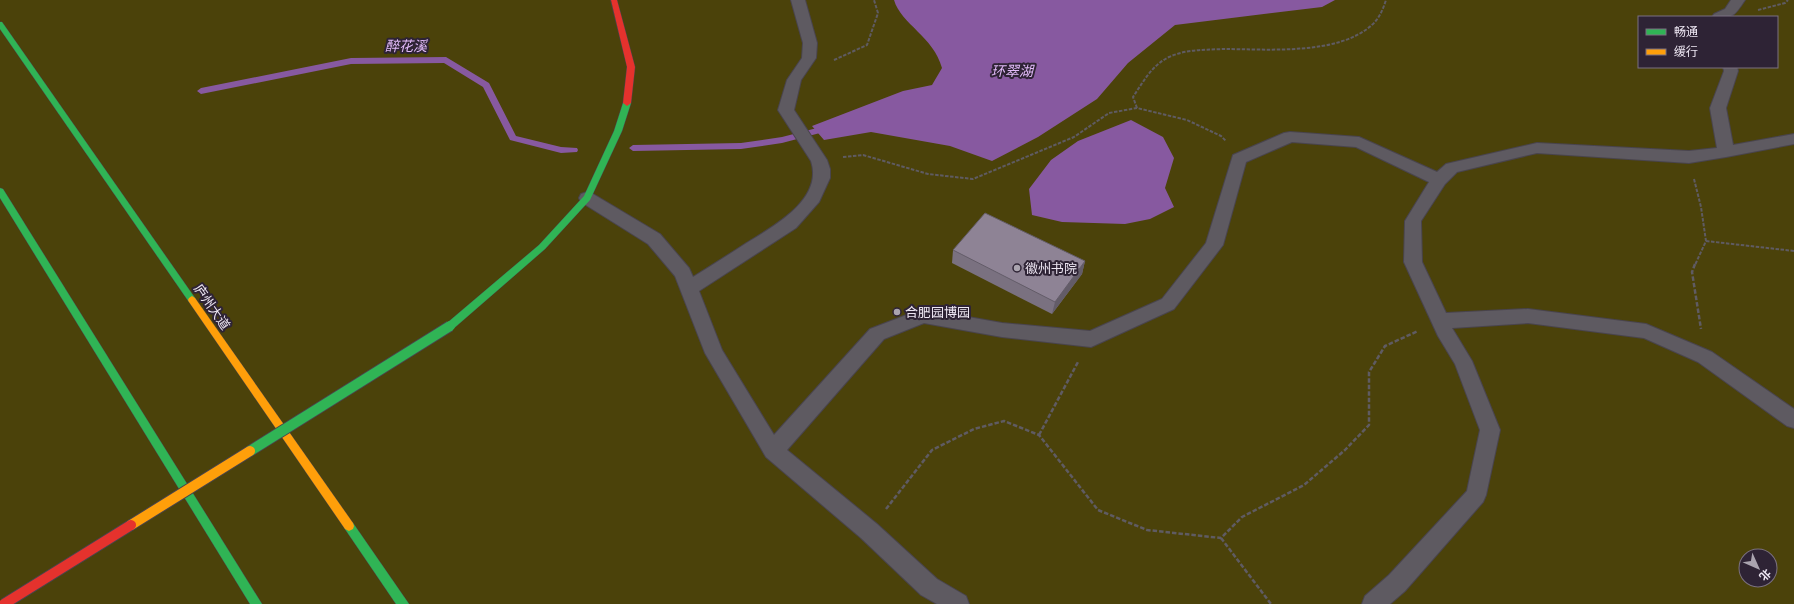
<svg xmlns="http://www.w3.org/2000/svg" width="1794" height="604" viewBox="0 0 1794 604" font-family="Roboto,'Noto Sans SC',sans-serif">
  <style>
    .green { fill: #4b420a; fill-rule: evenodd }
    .water { fill: #8759a0 }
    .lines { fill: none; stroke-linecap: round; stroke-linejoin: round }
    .stream { fill: #8759a0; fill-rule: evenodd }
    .lane-casing { stroke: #49444d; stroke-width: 2 }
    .fast-casing { stroke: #49444d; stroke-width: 1 }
    .slow-casing { stroke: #49444d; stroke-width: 1 }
    .jam-casing { stroke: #49444d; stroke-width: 1 }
    .path-far1 { stroke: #5f5b62; stroke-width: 2; stroke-dasharray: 3.5 1.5; stroke-linecap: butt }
    .path { stroke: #5f5b62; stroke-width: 2.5; stroke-dasharray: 4.5 2; stroke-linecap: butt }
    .lane { fill: #5e5a61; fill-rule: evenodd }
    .fast { fill: #30b455; fill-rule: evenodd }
    .slow { fill: #ff9f0a; fill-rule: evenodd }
    .jam { fill: #e5322d; fill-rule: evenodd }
    .fast-bridge-casing { stroke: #49444d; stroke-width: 12; stroke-linecap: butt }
    .slow-bridge-casing { stroke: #49444d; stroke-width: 12; stroke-linecap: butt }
    .jam-bridge-casing { stroke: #49444d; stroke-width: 12; stroke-linecap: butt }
    .fast-bridge { stroke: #30b455; stroke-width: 10 }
    .slow-bridge { stroke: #ff9f0a; stroke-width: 10 }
    .jam-bridge { stroke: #e5322d; stroke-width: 10 }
    .wall { fill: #7a7180 }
    .shaded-wall { fill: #635c68 }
    .building { fill: #8e8395; stroke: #635c68 }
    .poi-dot { fill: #aaa4af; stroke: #2e2335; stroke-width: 1.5 }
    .labels { text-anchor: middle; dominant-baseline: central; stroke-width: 4; stroke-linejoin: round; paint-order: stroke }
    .poi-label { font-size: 13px; fill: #eee7f3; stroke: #2e2335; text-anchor: start }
    .street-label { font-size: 13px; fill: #eee7f3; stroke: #2e2335 }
    .water-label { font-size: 14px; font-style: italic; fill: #e1baf8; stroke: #2e2335 }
  </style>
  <rect width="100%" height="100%" fill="#2d2731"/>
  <path class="green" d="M 0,0 L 1794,0 L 1794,604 L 0,604 ZM 1639,17 L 1777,17 L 1777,67 L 1639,67 ZM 1746,556 L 1770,556 L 1770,580 L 1746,580 Z"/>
  <g class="water">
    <path d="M 894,0 L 1335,0 L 1322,7 L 1175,25 L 1128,63 L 1097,99 L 1038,137 L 992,161 L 950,146 L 871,132 L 824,140 L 812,126 L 903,91 L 932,85 L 942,68 C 934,37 901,24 894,0 Z"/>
    <path d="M 1131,120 L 1163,137 L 1174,158 L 1165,188 L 1174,207 L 1150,219 L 1125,224 L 1062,222 L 1032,215 L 1029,189 L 1051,160 L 1078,141 Z"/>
  </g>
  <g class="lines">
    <g class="stream">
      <path d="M 446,57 L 489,83 L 516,136 L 561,147 L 577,148 L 578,150 L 577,152 L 561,153 L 510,140 L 483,87 L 444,63 L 351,64 L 201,94 L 197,91 L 201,88 L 351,58 Z"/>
      <path d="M 817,128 L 821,131 L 820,133 L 782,143 L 741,149 L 633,151 L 629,148 L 633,145 L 741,143 L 782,137 Z"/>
    </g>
    <g class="lane-casing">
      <g id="lane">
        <path d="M 791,0 L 805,0 L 817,43 L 816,58 L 801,80 L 794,110 L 827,160 L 830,169 L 830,178 L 819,202 L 796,228 L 699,291 L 722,350 L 774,435 L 870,329 L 917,311 L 923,309 L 1002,323 L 1090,331 L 1162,299 L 1206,243 L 1233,155 L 1284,133 L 1290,132 L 1359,137 L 1437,172 L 1446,164 L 1537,143 L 1689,151 L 1717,148 L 1710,108 L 1724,71 L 1723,67 L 1737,67 L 1738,71 L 1726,108 L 1733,145 L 1794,134 L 1794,144 L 1726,157 L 1689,163 L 1537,153 L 1457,172 L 1445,184 L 1421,221 L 1422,262 L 1446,313 L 1528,309 L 1646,324 L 1712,352 L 1794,409 L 1794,428 L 1787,426 L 1698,362 L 1644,338 L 1528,323 L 1452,328 L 1472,361 L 1500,430 L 1486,495 L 1483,502 L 1405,591 L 1390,604 L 1362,604 L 1365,596 L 1389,575 L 1467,491 L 1480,430 L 1455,364 L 1438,336 L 1404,262 L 1405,221 L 1429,182 L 1356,147 L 1292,142 L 1246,162 L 1223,245 L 1174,309 L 1091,347 L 1002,337 L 924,323 L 884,339 L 787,450 L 877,524 L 937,579 L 966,596 L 969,604 L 937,604 L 921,595 L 861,538 L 766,457 L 705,353 L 675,276 L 648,244 L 581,202 L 579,198 L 581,194 L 587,192 L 593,194 L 660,234 L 689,268 L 693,277 C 711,266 728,255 745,244 C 772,227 824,200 811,161 L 778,110 L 787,80 L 802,58 L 803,43 Z"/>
        <path d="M 1731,0 L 1745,0 C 1733,18 1734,17 1712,17 L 1714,14 L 1725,9 Z"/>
      </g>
    </g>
    <g class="fast-casing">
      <g id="fast">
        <path d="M 0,22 L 2,22 L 195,298 L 196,300 L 195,302 L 189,302 L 0,29 Z"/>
        <path d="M 627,100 L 631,103 L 622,131 L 590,200 L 545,249 L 453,329 L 447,329 L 445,326 L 447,323 L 539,245 L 584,196 L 614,131 L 623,103 Z"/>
        <path d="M 0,188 L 3,189 L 262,604 L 250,604 L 0,198 Z"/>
        <path d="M 349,521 L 353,523 L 409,604 L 396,604 L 345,529 L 344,526 L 345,523 Z"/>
      </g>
    </g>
    <g class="slow-casing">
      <path id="slow" d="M 192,296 L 195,298 L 353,523 L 354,526 L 353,529 L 349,531 L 345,529 L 189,302 L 188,300 L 189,298 Z"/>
    </g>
    <g class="jam-casing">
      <path id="jam" d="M 611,0 L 617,0 L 635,67 L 631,103 L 627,106 L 623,103 L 627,67 Z"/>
    </g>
    <g class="path-far1">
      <path d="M 1758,10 L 1785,3 L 1788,0"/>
      <path d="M 834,60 L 867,45 L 878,13 L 874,0"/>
      <path d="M 1137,108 L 1133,97 C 1143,82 1152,65 1169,57 C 1187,49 1204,50 1223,49 C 1267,49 1339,56 1373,24 C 1380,17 1383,9 1386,0"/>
      <path d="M 843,157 L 863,155 L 928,174 L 973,179 L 1074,137 L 1109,113 L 1137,108 L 1187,120 L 1221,136 L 1226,141"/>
      <path d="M 1694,179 L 1701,207 L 1706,241 L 1695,265"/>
      <path d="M 1706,241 L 1794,251"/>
    </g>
    <g class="path">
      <path d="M 1695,264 L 1692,272 L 1701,329"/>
      <path d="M 1039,435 L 1078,362"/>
      <path d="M 886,509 L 932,450 L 974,429 L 1004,421 L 1039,435 L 1098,510 L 1147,530 L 1221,538 L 1242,517 L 1304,485 L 1345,450 L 1369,425 L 1369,372 L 1385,346 L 1418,331"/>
      <path d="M 1221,538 L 1271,604"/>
    </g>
    <use href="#lane" class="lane"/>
    <use href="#fast" class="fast"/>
    <use href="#slow" class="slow"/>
    <use href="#jam" class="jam"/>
    <g class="fast-bridge-casing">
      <path id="fast-bridge" d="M 250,451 L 450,326"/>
    </g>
    <g class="slow-bridge-casing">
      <path id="slow-bridge" d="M 131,525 L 250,451"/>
    </g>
    <g class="jam-bridge-casing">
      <path id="jam-bridge" d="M 4,604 L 131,525"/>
    </g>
    <use href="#fast-bridge" class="fast-bridge"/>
    <use href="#slow-bridge" class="slow-bridge"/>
    <use href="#jam-bridge" class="jam-bridge"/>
  </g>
  <path class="wall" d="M 953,250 L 1085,261 L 1082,274 L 1052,314 L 952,263 Z"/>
  <path class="shaded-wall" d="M 1085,261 L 1082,274 L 1052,314 L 1055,302 Z"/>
  <path class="building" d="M 985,213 L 1085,261 L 1055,302 L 953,250 Z"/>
  <g class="poi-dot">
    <circle cx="1017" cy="268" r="4"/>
    <circle cx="897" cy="312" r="4"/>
  </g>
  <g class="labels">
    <g class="poi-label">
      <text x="1025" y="268">徽州书院</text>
      <text x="905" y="312">合肥园博园</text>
    </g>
    <g class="street-label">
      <text transform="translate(212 307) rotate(55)">庐州大道</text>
    </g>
    <g class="water-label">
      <text x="406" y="46">醉花溪</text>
      <text x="1012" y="71">环翠湖</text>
    </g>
  </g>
  <rect x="1638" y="16" width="140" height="52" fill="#2e2335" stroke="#7b7181"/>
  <rect x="1646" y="29" width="20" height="6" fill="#30b455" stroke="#7b7181"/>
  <text x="1674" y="36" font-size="12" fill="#eee7f3">畅通</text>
  <rect x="1646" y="49" width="20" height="6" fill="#ff9f0a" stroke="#7b7181"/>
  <text x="1674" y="56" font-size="12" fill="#eee7f3">缓行</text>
  <g transform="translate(1758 568) rotate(135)"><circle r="19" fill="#2e2335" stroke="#7b7181"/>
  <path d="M0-3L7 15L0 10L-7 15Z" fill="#aaa4af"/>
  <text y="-6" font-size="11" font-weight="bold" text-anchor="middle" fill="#eee7f3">北</text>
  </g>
</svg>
